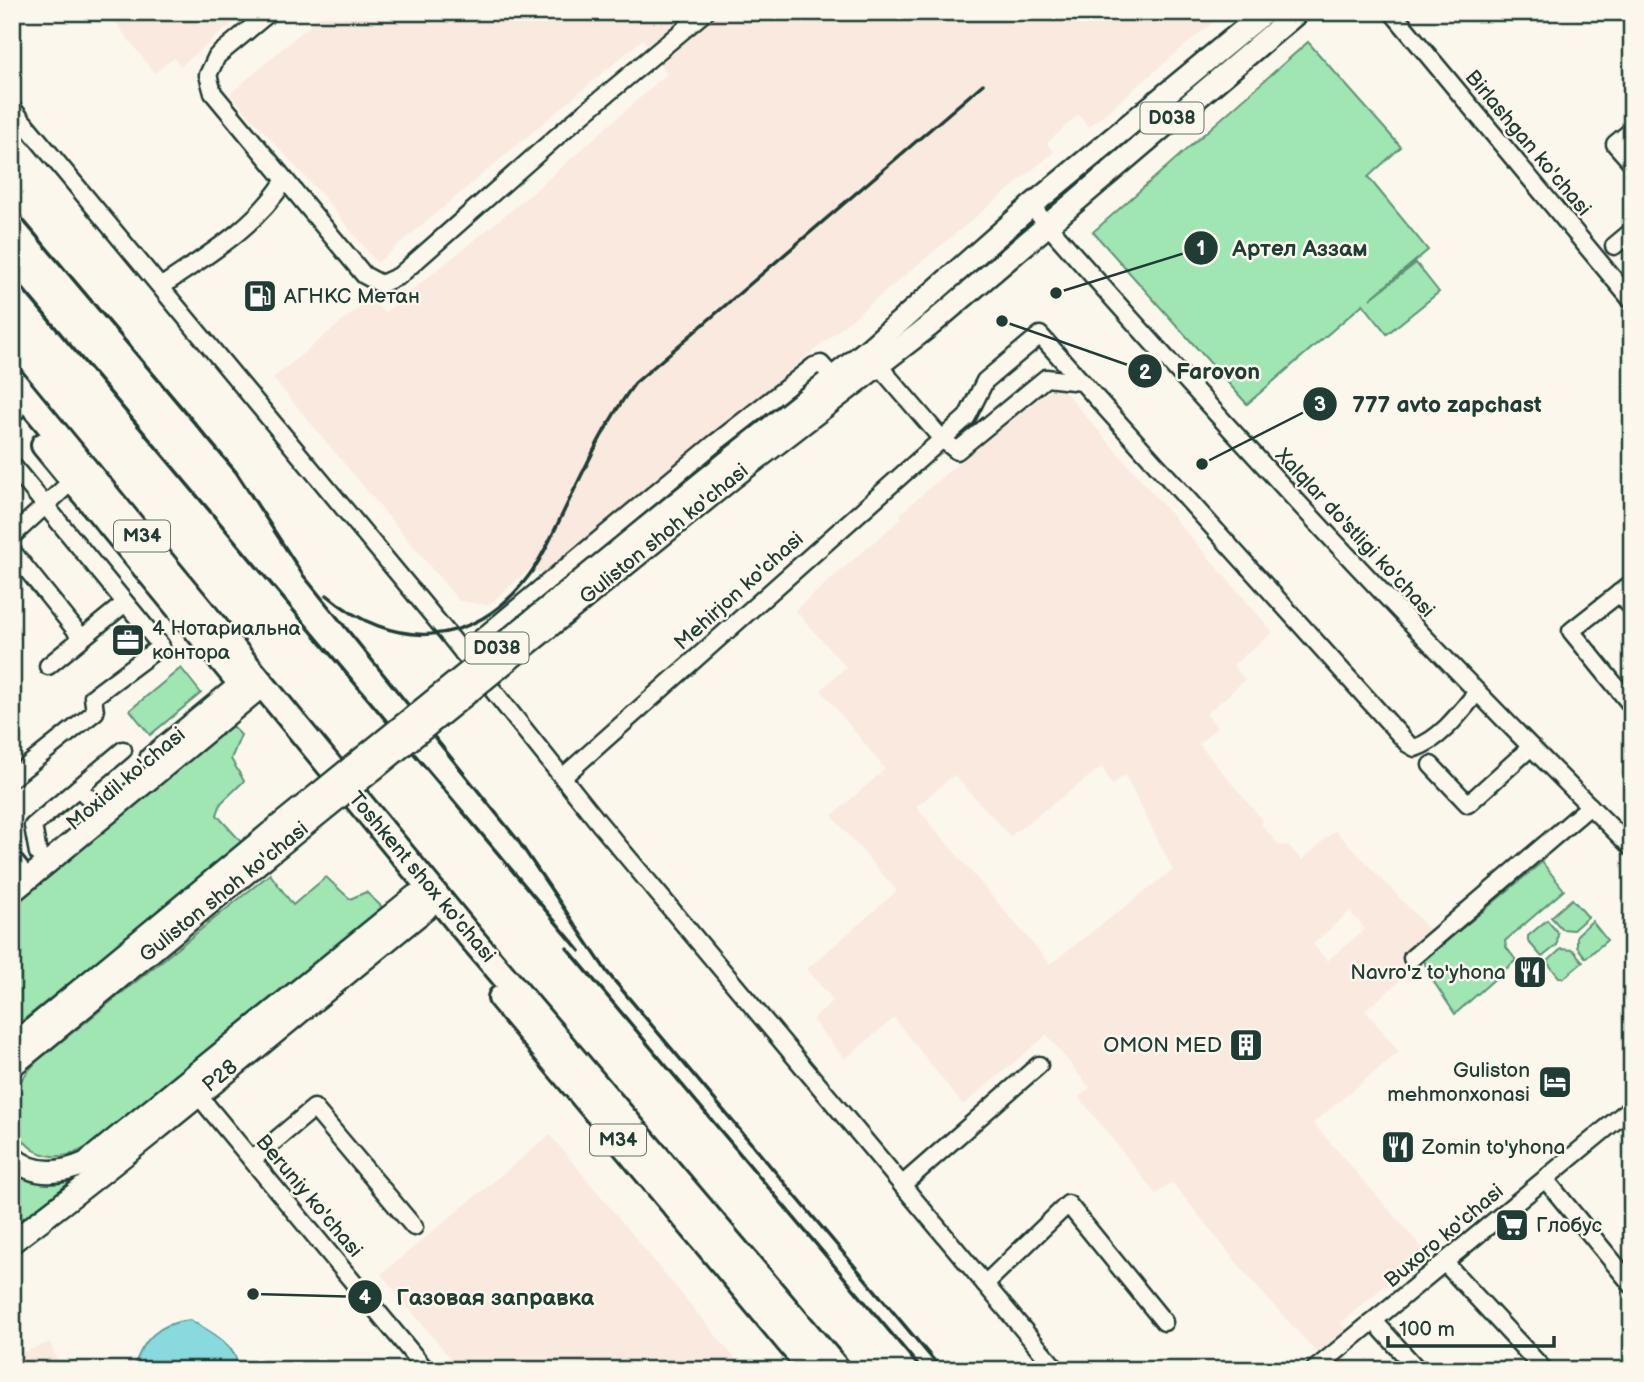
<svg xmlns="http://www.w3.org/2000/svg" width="1644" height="1382" viewBox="0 0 1644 1382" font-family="'Balsamiq Sans',sans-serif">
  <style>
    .built { fill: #fae9df; fill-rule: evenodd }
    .green { fill: #9fe6b3; stroke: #5f9274; stroke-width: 2 }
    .water { fill: #88dadf; stroke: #5e9b9b; stroke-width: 2 }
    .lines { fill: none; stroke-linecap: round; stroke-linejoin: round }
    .minor-casing { stroke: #1f3d34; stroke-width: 21 }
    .major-casing { stroke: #1f3d34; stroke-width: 26 }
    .highway-casing { stroke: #1f3d34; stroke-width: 30 }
    .minor { stroke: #fbf7ec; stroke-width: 16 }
    .major { stroke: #fbf7ec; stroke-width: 21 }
    .highway { stroke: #fbf7ec; stroke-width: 24 }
    .rail { stroke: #1f3d34; stroke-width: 3.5 }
    .major-bridge-casing { stroke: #1f3d34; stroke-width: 26; stroke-linecap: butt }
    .major-bridge { stroke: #fbf7ec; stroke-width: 21 }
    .labels { text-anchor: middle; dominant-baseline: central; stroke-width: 5; stroke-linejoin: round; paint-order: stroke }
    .shield { fill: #fbf7ec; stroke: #61756b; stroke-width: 2 }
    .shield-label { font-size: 19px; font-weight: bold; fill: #1f3d34 }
    .street-label { font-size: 21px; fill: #1f3d34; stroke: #fbf7ec }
    .poi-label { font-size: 21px; fill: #1f3d34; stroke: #fbf7ec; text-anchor: start }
    .leader { fill: none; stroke: #1f3d34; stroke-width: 2.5 }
    .callout-dot { fill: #1f3d34; stroke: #fbf7ec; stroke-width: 2.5 }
    .mark-label { font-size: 21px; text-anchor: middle; font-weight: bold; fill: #fff }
    .callout-label { font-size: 23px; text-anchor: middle; font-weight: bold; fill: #1f3d34; stroke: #fbf7ec; stroke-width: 5; stroke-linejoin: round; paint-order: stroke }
  </style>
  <rect width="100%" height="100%" fill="#fbf7ec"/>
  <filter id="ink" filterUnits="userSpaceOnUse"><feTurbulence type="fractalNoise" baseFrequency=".0143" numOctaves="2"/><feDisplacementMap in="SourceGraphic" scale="14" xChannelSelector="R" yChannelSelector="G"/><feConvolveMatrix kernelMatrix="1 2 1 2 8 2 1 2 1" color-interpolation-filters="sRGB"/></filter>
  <g filter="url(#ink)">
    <g class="built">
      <path d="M 108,12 L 246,12 L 181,66 L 174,58 L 154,73 Z"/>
      <path d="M 325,12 L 1225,12 L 1089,127 L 1078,115 L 1047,143 L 1054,152 L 719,429 L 721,432 L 546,579 L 531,568 L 488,605 L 459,601 L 273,378 L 371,298 L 384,313 L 530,195 L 667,74 L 643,39 L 377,263 L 328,202 L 230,94 Z"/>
      <path d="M 1058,384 L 1273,632 L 1233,665 L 1245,680 L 1206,714 L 1217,727 L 1199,744 L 1263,821 L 1261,824 L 1280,846 L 1288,845 L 1302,860 L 1335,830 L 1430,930 L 1404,952 L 1415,969 L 1365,1010 L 1399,1052 L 1313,1123 L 1425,1251 L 1341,1323 L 1346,1330 L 1317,1353 L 1250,1279 L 1172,1182 L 1156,1194 L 1079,1097 L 1090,1088 L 1047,1035 L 963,1105 L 894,1018 L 845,1059 L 812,1020 L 833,1000 L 807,969 L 897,891 L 832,816 L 885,769 L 821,690 L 846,667 L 795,610 L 902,518 L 900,514 L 951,469 ZM 1102,767 L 1112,785 L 1125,775 L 1173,870 L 1050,964 L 916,807 L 954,775 L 1010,836 ZM 1350,911 L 1365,929 L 1327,961 L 1313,944 Z"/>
      <path d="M 550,1135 L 737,1361 L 726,1370 L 460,1370 L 381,1274 Z"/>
      <path d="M 50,1342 L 61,1370 L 12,1370 L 12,1357 Z"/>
    </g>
    <g class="green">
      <path d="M 1308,42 L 1401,147 L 1368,177 L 1428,250 L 1370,299 L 1416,263 L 1439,292 L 1387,334 L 1363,304 L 1247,404 L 1093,232 Z"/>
      <path d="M 181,668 L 201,693 L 150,735 L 130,710 Z"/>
      <path d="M 232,726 L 241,735 L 231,759 L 244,781 L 221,803 L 217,815 L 243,844 L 12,1029 L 12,903 Z"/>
      <path d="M 1542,862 L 1564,890 L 1505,941 L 1506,947 L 1516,960 L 1455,1014 L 1428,973 L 1424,960 Z"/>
      <path d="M 270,874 L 293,905 L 326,877 L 350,899 L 366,892 L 382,907 L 88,1146 C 41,1176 0,1135 17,1087 C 22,1077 30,1069 37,1061 Z"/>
      <path d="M 1572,899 L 1588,917 L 1573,930 L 1562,929 L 1551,917 Z"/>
      <path d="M 1547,920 L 1558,933 L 1557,945 L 1542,957 L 1528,941 L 1528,936 Z"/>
      <path d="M 1592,921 L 1607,940 L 1586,958 L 1577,947 L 1577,935 Z"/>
      <path d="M 1561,949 L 1573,950 L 1583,962 L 1564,978 L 1559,977 L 1547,962 Z"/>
      <path d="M 12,1172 C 33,1182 53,1186 76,1180 L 78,1183 L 12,1234 Z"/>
    </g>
    <path class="water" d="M 190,1320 C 209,1331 237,1344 239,1370 L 133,1370 C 142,1340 158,1323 190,1320 Z"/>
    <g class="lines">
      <g class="minor-casing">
        <g id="minor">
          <path d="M 270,12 L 217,56 L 208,75 L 213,93 L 364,275 L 381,284 L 399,276 L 571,124 L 705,12"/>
          <path d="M 1392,12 L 1632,301"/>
          <path d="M 12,108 L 448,634 L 599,823 L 1057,1370"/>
          <path d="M 1632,130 L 1615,144 L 1632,163"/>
          <path d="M 1031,206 C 1224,426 1423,642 1632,848"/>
          <path d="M 1614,246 L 1632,231"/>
          <path d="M 162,286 C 207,255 255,228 285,180"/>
          <path d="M 879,366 L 941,438 L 957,451 L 1046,378 L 1082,382 L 1408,744 L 1415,748 C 1441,739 1460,713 1477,692"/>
          <path d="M 12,415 L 16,411"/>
          <path d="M 12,465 L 161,646 L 93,697 L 95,712 L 12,778"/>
          <path d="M 12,536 L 73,480"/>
          <path d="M 12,551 L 82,638"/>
          <path d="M 1632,583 L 1571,631 L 1632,706"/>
          <path d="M 1619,593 L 1632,608"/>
          <path d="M 463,653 L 714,444 L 814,366 L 821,364 L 830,374 L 827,383"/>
          <path d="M 48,666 L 125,603"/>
          <path d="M 1431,765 L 1468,804 L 1531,747"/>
          <path d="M 564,776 L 967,417 L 985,381 L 1040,335 L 1082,382"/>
          <path d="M 78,788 L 96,804"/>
          <path d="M 38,853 L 33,826 L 123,750"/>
          <path d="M 12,858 L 20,868"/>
          <path d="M 1412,958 L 1590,806"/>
          <path d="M 193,1089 L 426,1370"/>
          <path d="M 252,1160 L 314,1108 L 414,1227"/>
          <path d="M 1545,1179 L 1632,1285"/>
          <path d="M 902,1185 L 1039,1065"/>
          <path d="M 1445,1263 L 1544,1370"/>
          <path d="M 985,1284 L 1068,1204 L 1164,1322"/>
          <path d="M 1375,1322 L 1418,1370"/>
          <path d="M 1314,1370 L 1632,1107"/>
        </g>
      </g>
      <g class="major-casing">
        <g id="major">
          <path d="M 726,463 L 869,349 L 1031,206 L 1265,12"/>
          <path d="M 736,475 L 928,327 L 1298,12"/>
          <path d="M 151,758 L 253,674"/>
          <path d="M 12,892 L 263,685"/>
          <path d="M 12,1046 L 269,834"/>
          <path d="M 12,1066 L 279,846"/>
          <path d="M 12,1157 C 34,1177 61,1174 86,1163 L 415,896"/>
          <path d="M 12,1242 C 154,1136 288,1020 426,909"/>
        </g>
      </g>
      <g class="highway-casing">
        <g id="highway">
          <path d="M 12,380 L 467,933 L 838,1370"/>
          <path d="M 44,445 L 248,692"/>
          <path d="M 501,998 L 812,1370"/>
        </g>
      </g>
      <use href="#minor" class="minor"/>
      <use href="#major" class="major"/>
      <use href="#highway" class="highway"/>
      <g class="rail">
        <path d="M 12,207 L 236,472 L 303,575 L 517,839 L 607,972 L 942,1370"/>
        <path d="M 12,276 L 580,951"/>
        <path d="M 327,595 C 392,651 473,649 527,578 C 542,559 552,535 563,513 C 585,468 605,423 635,383 L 983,84"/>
        <path d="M 567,948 L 922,1370"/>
      </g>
      <g class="major-bridge-casing">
        <g id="major-bridge">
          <path d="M 269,834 L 726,463"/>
          <path d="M 279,846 L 736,475"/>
        </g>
      </g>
      <use href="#major-bridge" class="major-bridge"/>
    </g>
  </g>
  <defs>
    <g id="fuel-square" transform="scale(1.75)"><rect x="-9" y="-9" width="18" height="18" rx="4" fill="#1f3d34" stroke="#fbf7ec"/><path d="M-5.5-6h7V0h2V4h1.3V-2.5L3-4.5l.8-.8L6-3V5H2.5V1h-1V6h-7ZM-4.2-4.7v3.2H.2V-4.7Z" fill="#fff"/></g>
    <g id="office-square" transform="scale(1.75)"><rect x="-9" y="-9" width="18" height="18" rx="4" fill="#1f3d34" stroke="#fbf7ec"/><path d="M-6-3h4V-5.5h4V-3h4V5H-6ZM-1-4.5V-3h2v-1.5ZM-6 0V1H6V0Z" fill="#fff"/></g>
    <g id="restaurant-square" transform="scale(1.75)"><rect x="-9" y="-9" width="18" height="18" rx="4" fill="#1f3d34" stroke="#fbf7ec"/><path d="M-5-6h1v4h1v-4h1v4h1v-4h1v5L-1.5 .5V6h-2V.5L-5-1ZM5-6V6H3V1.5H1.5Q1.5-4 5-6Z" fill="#fff"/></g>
    <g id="building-square" transform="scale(1.75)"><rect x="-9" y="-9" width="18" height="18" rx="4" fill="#1f3d34" stroke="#fbf7ec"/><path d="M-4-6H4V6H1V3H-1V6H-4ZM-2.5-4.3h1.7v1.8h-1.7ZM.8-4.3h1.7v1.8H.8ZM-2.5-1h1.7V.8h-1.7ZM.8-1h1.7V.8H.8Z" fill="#fff"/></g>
    <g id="hotel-square" transform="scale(1.75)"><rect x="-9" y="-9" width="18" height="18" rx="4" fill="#1f3d34" stroke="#fbf7ec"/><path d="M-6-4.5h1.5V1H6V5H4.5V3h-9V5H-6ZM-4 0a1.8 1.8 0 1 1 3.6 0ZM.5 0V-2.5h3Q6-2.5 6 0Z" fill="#fff"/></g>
    <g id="supermarket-square" transform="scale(1.75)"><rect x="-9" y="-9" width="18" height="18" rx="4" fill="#1f3d34" stroke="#fbf7ec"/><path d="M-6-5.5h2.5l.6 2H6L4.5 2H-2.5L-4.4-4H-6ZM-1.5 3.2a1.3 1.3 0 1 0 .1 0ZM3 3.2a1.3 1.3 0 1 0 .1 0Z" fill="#fff"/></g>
  </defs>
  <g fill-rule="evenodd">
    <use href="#fuel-square" x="260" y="296"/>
    <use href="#office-square" x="128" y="640"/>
    <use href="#restaurant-square" x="1530" y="972"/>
    <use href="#building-square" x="1246" y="1045"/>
    <use href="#hotel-square" x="1555" y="1082"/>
    <use href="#restaurant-square" x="1398" y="1147"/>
    <use href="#supermarket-square" x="1512" y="1225"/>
  </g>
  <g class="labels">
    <g class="shield">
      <rect x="1140.5" y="102.5" width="63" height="31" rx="5"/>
      <rect x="114" y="520.5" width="56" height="31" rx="5"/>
      <rect x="465.5" y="632.5" width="63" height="31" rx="5"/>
      <rect x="590" y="1124.5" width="56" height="31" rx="5"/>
    </g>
    <g class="shield-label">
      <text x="1172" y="118">D038</text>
      <text x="142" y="536">M34</text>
      <text x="497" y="648">D038</text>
      <text x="618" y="1140">M34</text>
    </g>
    <g class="street-label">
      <text transform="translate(1528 143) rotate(50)">Birlashgan ko'chasi</text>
      <text transform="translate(1355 533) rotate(47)">Xalqlar do'stligi ko'chasi</text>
      <text transform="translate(664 534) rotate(-39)">Guliston shoh ko'chasi</text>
      <text transform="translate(739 591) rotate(-42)">Mehirjon ko'chasi</text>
      <text transform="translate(126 779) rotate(-40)">Moxidil ko'chasi</text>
      <text transform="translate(422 877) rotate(50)">Toshkent shox ko'chasi</text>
      <text transform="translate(224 892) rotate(-39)">Guliston shoh ko'chasi</text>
      <text transform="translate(220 1076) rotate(-39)">Р28</text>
      <text transform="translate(309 1196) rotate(50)">Beruniy ko'chasi</text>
      <text transform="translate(1444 1236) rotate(-40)">Buxoro ko'chasi</text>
    </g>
    <g class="poi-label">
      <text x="284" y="296">АГНКС Метан</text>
      <text x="152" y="628">4 Нотариальна<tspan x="152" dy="24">контора</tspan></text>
      <text x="1506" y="972" text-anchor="end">Navro'z to'yhona</text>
      <text x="1222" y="1045" text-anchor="end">OMON MED</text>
      <text x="1530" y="1070" text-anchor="end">Guliston<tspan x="1530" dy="24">mehmonxonasi</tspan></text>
      <text x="1422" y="1147">Zomin to'yhona</text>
      <text x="1536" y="1225">Глобус</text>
    </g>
  </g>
  <path class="leader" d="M1056 293L1201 248M1002 321L1145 371M1202 464L1320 404M253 1294L365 1297"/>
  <g class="callout-dot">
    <circle cx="1056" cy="293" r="7"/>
    <circle cx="1002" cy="321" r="7"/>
    <circle cx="1202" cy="464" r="7"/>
    <circle cx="253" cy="1294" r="7"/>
    <circle cx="1201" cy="248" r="18"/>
    <circle cx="1145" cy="371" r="18"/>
    <circle cx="1320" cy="404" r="18"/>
    <circle cx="365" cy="1297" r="18"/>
  </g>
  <g class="mark-label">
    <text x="1201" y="255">1</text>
    <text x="1145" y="379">2</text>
    <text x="1320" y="411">3</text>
    <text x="365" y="1304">4</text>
  </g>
  <g class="callout-label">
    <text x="1300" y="256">Артел Аззам</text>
    <text x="1218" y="379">Farovon</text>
    <text x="1447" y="412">777 avto zapchast</text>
    <text x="495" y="1305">Газовая заправка</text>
  </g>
  <rect width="1644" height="1382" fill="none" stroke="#fbf7ec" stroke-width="42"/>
  <rect x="21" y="21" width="1602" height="1340" fill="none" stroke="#1f3d34" stroke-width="2.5" filter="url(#ink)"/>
  <path d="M1388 1336v10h166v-10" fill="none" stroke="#1f3d34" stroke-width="3.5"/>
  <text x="1399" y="1336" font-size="21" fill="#1f3d34" stroke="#fbf7ec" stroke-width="5" paint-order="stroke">100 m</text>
</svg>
